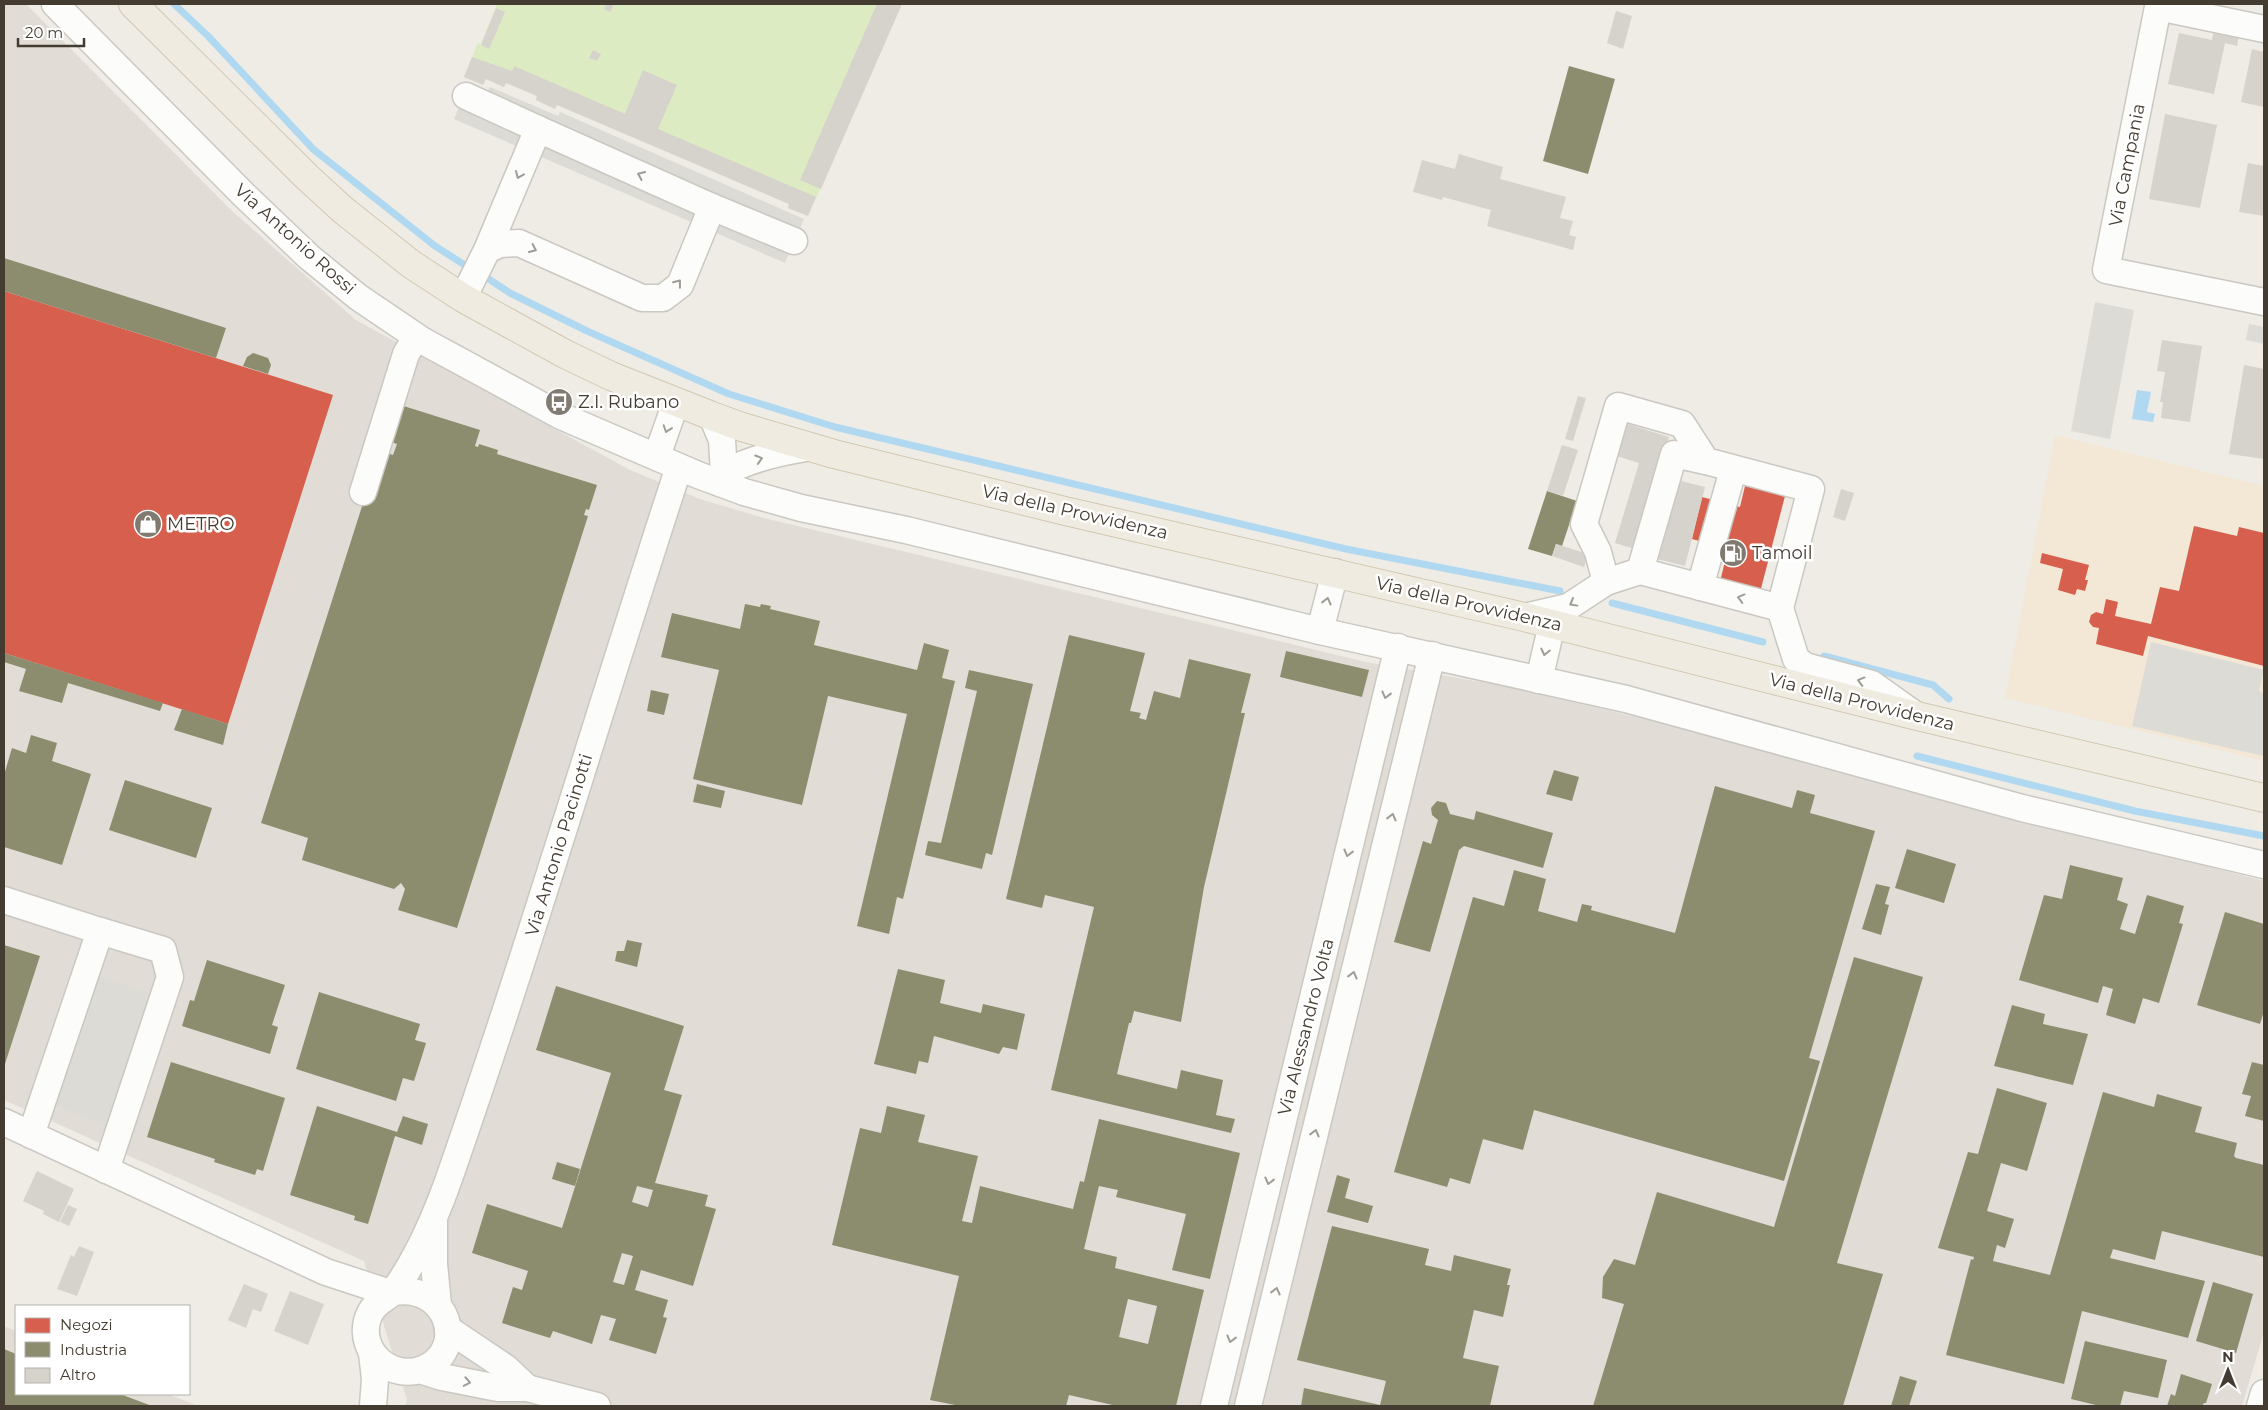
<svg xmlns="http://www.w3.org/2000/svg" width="2268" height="1410" viewBox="0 0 2268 1410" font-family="Montserrat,sans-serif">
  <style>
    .commercial { fill: #f3e7d6 }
    .industrial { fill: #e1ddd6 }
    .green { fill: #dcebc2 }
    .parking { fill: #dddbd5 }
    .water { fill: #b0d9f1 }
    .shops { fill: #d6604d }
    .industry { fill: #8c8c6e; fill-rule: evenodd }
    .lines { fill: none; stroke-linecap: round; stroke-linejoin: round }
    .stream { stroke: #b0d9f1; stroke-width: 7 }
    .building { fill: #d6d3cc }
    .minor-casing { stroke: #cac8c1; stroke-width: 29 }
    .major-casing { stroke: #d2c8b1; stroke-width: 30 }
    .minor { stroke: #fcfcfb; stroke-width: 26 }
    .major { stroke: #f0ebe1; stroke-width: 28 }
    .oneway { stroke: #a09c96 }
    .labels { text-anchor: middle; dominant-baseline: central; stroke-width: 5; stroke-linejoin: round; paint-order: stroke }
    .street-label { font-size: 18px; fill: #443c31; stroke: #fff }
    .poi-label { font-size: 18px; fill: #443c31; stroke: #fff; text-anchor: start }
  </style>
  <rect width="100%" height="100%" fill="#eeece5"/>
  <path class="commercial" d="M 2055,435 L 2264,486 L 2264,761 L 2005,698 Z"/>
  <g class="industrial">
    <path d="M 4,4 L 26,4 L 232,211 L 356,320 L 630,470 L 700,499 L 764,518 L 1366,662 L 1504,686 L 1679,727 L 2264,881 L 2264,1332 L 2242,1406 L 405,1406 L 407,1400 L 364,1261 L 4,1100 Z"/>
    <path d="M 4,1326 L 16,1331 L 16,1394 L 168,1394 L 198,1406 L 4,1406 Z"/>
  </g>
  <path class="green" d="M 497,4 L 902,4 L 808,216 L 788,208 L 789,204 L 557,105 L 555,109 L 536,100 L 537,96 L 506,83 L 504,87 L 486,79 L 483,85 L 464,77 L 478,43 L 481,44 Z"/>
  <g class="parking">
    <path d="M 469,84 L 487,92 L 490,87 L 558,116 L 560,112 L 804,219 L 785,263 L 454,119 Z"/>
    <path d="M 2095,302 L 2134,310 L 2110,439 L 2071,431 Z"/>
    <path d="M 2249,324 L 2264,327 L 2264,344 L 2246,340 Z"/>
    <path d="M 2151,642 L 2264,670 L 2259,690 L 2264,695 L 2264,756 L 2132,726 Z"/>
    <path d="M 94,975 L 153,994 L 110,1129 L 56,1105 Z"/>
  </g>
  <path class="water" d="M 2137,390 L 2151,392 L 2147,412 L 2155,414 L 2153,422 L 2132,419 Z"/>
  <g class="shops">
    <path d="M 4,291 L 333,395 L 228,724 L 4,653 Z"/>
    <path d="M 1745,486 L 1785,496 L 1757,604 L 1717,594 L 1728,549 L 1692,539 L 1702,497 L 1740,507 Z"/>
    <path d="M 2194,526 L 2237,536 L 2239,527 L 2264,533 L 2264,666 L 2148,636 L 2143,656 L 2096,644 L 2099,628 L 2093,627 L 2089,622 L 2091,615 L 2096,612 L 2103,614 L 2106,599 L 2118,602 L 2115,616 L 2151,624 L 2160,587 L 2179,591 Z"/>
    <path d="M 2042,553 L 2089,565 L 2085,580 L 2088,580 L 2085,591 L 2077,589 L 2075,595 L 2058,590 L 2063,569 L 2040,563 Z"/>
  </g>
  <g class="industry">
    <path d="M 1569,66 L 1615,79 L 1588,174 L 1543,161 Z"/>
    <path d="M 4,258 L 226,328 L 216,358 L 4,291 Z"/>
    <path d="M 253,353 L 268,358 L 271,365 L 268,374 L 243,366 L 247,357 Z"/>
    <path d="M 394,403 L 480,430 L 475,446 L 478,447 L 479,444 L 498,450 L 497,454 L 597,485 L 589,510 L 586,509 L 584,515 L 588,516 L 457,928 L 398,910 L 405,889 L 401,883 L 394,889 L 302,860 L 308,838 L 261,823 L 380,450 L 393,455 L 397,444 L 382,439 Z"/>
    <path d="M 1547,491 L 1577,501 L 1562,546 L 1556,544 L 1552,556 L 1528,549 Z"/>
    <path d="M 745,604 L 760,607 L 761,604 L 771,606 L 770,609 L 820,621 L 814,645 L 917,670 L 924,643 L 949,650 L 942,678 L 955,681 L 903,899 L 897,897 L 889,934 L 857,926 L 907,714 L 828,696 L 802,805 L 693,779 L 719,670 L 661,657 L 672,613 L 740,629 Z"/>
    <path d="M 1069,635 L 1145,653 L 1130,711 L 1141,713 L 1139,718 L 1146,720 L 1154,691 L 1180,698 L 1189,659 L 1251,674 L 1241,713 L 1245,713 L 1204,887 L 1181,1022 L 1134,1011 L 1131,1023 L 1129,1023 L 1117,1074 L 1177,1089 L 1181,1070 L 1223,1080 L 1216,1115 L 1235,1119 L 1231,1133 L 1051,1090 L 1094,907 L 1045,895 L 1042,908 L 1006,899 Z"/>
    <path d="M 1286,651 L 1369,670 L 1362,697 L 1280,677 Z"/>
    <path d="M 4,653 L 163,703 L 160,711 L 68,683 L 62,703 L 19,691 L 26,669 L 4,662 Z"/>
    <path d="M 969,670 L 1033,684 L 992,855 L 986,853 L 982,869 L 925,855 L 928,841 L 941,843 L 977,691 L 965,688 Z"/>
    <path d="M 651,690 L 669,694 L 664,715 L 647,711 Z"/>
    <path d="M 182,709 L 228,724 L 223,745 L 174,730 Z"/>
    <path d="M 31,735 L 57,743 L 52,761 L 91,774 L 62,865 L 4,847 L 4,775 L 12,748 L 26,753 Z"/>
    <path d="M 1554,770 L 1579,777 L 1572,801 L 1546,794 Z"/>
    <path d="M 125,780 L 212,808 L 196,858 L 109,830 Z"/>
    <path d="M 697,784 L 725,791 L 721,808 L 693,802 Z"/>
    <path d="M 1715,786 L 1792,808 L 1797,790 L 1815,795 L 1810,813 L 1875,831 L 1809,1058 L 1820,1061 L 1784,1181 L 1534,1110 L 1523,1150 L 1483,1139 L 1470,1184 L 1450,1178 L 1447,1187 L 1394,1172 L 1473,897 L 1504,906 L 1514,870 L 1546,879 L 1538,911 L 1577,922 L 1582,904 L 1592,906 L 1591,910 L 1675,933 Z"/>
    <path d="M 1437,801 L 1446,803 L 1450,814 L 1474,820 L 1476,811 L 1553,833 L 1543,868 L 1464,846 L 1459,850 L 1430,952 L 1394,942 L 1423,841 L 1431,844 L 1438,820 L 1432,815 L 1431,808 Z"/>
    <path d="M 1907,849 L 1956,864 L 1944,903 L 1895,888 Z"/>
    <path d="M 2070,865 L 2123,878 L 2117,900 L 2128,904 L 2120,929 L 2135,934 L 2147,895 L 2184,906 L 2179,923 L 2183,924 L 2159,1003 L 2143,998 L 2135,1024 L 2106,1015 L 2113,989 L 2103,986 L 2098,1003 L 2019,980 L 2044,895 L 2062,899 Z"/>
    <path d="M 1876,884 L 1890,887 L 1885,904 L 1889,905 L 1881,935 L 1862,929 Z"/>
    <path d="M 2225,912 L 2264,924 L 2264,1011 L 2260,1024 L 2197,1005 Z"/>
    <path d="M 627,940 L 642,943 L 637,967 L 615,961 L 617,951 L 624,951 Z"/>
    <path d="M 4,945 L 40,956 L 4,1067 Z"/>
    <path d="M 1854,957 L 1923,977 L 1837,1263 L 1883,1274 L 1843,1406 L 1593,1406 L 1624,1304 L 1602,1298 L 1603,1277 L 1614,1259 L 1635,1265 L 1657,1192 L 1774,1227 Z"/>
    <path d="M 207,960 L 285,985 L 272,1025 L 278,1027 L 270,1054 L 182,1026 L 190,1000 L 194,1001 Z"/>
    <path d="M 898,969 L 945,980 L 940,1003 L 981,1013 L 983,1004 L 1025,1014 L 1017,1050 L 1003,1047 L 999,1054 L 934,1036 L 928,1063 L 919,1061 L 916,1074 L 874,1064 Z"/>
    <path d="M 556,986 L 684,1026 L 664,1090 L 682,1095 L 655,1183 L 708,1195 L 705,1206 L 716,1209 L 693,1286 L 641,1270 L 635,1290 L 668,1300 L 663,1317 L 667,1318 L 656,1354 L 609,1340 L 616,1319 L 601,1315 L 592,1344 L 553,1331 L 550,1338 L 502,1323 L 513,1287 L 522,1290 L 528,1271 L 472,1253 L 487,1204 L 562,1228 L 611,1073 L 536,1050 ZM 637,1186 L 653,1190 L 648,1207 L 632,1202 ZM 622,1253 L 633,1256 L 624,1285 L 613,1282 Z"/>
    <path d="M 319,992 L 420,1024 L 415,1040 L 426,1043 L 422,1056 L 414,1081 L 403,1078 L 396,1101 L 296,1069 Z"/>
    <path d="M 2012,1005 L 2045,1014 L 2043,1024 L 2088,1034 L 2073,1085 L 1994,1066 Z"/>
    <path d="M 171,1062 L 285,1098 L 263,1171 L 257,1169 L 255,1175 L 214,1162 L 215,1159 L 147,1137 Z"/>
    <path d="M 2252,1062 L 2264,1065 L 2264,1121 L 2245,1116 L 2251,1096 L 2242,1094 Z"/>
    <path d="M 1997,1088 L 2047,1103 L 2027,1171 L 2001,1163 L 1987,1211 L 2014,1219 L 2005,1248 L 1997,1245 L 1993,1261 L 2050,1275 L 2103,1092 L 2154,1107 L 2157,1094 L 2202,1107 L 2195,1132 L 2237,1143 L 2234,1156 L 2236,1158 L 2264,1165 L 2264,1257 L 2162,1231 L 2155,1260 L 2113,1249 L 2110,1258 L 2205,1281 L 2188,1338 L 2082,1311 L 2064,1384 L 1946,1355 L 1971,1259 L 1973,1260 L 1974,1257 L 1938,1248 L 1968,1152 L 1978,1154 Z"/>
    <path d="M 317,1106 L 397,1132 L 403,1116 L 428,1124 L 422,1145 L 395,1136 L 368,1224 L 354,1220 L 355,1216 L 290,1195 Z"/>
    <path d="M 887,1106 L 925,1115 L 918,1142 L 978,1156 L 962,1221 L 972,1223 L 980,1186 L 1073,1209 L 1080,1181 L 1084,1182 L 1099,1119 L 1240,1153 L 1210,1279 L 1172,1270 L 1186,1214 L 1116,1197 L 1118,1190 L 1099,1186 L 1084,1249 L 1117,1257 L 1115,1268 L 1204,1290 L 1176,1406 L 1117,1406 L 1069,1395 L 1066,1406 L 960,1406 L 930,1400 L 959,1276 L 832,1245 L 860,1128 L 881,1133 ZM 1128,1299 L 1157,1306 L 1148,1344 L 1119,1337 Z"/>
    <path d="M 557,1162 L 580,1169 L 575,1186 L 552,1179 Z"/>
    <path d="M 1337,1175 L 1350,1179 L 1345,1198 L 1373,1206 L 1368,1223 L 1327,1212 Z"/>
    <path d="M 1332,1226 L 1429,1249 L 1425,1265 L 1451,1271 L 1454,1255 L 1511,1269 L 1507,1285 L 1510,1285 L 1503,1317 L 1474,1310 L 1463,1358 L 1499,1366 L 1490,1406 L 1301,1406 L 1304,1388 L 1380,1405 L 1386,1381 L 1297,1360 Z"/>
    <path d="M 2213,1282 L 2253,1294 L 2236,1353 L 2196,1341 Z"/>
    <path d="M 2085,1341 L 2167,1360 L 2158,1398 L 2124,1391 L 2120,1406 L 2100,1406 L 2071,1399 Z"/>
    <path d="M 4,1349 L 16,1354 L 16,1394 L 120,1394 L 152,1406 L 4,1406 Z"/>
    <path d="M 2181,1374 L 2212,1384 L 2206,1403 L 2204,1403 L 2202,1406 L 2167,1406 L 2171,1394 L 2175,1396 Z"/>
    <path d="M 1900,1376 L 1917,1381 L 1909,1406 L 1891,1406 Z"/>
  </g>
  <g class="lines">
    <g class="stream">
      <path d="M 174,4 L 208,36 L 313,149 L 435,246 L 471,269"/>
      <path d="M 481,274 L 510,293 L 587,331 L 729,394 L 835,427 L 1346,549 L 1560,591"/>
      <path d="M 1612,603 L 1763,642"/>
      <path d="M 1824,656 L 1933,685 L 1949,699"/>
      <path d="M 1917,756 L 2135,811 L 2264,836"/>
    </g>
  </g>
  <g class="building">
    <path d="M 606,4 L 614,4 L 610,12 L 604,9 Z"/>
    <path d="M 877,4 L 902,4 L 821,189 L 800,180 Z"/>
    <path d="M 496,8 L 505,12 L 489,49 L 481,45 Z"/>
    <path d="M 1616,11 L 1632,16 L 1623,49 L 1607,43 Z"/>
    <path d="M 2214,29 L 2239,34 L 2237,46 L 2225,43 L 2214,94 L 2168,84 L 2179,33 L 2212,40 Z"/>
    <path d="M 2252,49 L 2264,52 L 2264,107 L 2241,102 Z"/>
    <path d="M 593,50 L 601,54 L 597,61 L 589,58 Z"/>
    <path d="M 472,57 L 512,71 L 514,66 L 625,114 L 643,70 L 677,85 L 658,129 L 816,197 L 808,216 L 788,208 L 789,204 L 557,105 L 555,109 L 536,100 L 537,96 L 506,83 L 504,87 L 486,79 L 483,85 L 464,77 Z"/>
    <path d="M 2165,114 L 2217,125 L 2200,208 L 2149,199 Z"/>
    <path d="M 1459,154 L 1503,167 L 1500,179 L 1566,197 L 1560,218 L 1573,221 L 1569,235 L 1576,237 L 1573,250 L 1487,226 L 1491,210 L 1443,197 L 1442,200 L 1413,192 L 1422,160 L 1455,169 Z"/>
    <path d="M 2248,163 L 2264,166 L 2264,216 L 2239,212 Z"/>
    <path d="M 2162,340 L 2202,346 L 2190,422 L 2161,418 L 2163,402 L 2160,402 L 2165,372 L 2157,371 Z"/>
    <path d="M 2244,365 L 2264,369 L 2264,459 L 2229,454 Z"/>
    <path d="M 1578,396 L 1586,398 L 1573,441 L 1565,439 Z"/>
    <path d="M 1624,423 L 1669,437 L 1635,549 L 1615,543 L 1639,463 L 1614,455 Z"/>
    <path d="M 1562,445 L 1578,450 L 1563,496 L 1547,491 Z"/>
    <path d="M 1677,480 L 1705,487 L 1685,566 L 1657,559 Z"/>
    <path d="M 1841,489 L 1854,493 L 1845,521 L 1833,517 Z"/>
    <path d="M 1556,544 L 1588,554 L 1584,567 L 1552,556 Z"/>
    <path d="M 37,1171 L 74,1189 L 59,1222 L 43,1214 L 44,1211 L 23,1201 Z"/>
    <path d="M 68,1205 L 77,1209 L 69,1226 L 60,1222 Z"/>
    <path d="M 79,1246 L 94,1252 L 77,1296 L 57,1289 L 71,1255 L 74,1257 Z"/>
    <path d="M 244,1284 L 268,1294 L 261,1312 L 253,1309 L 246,1328 L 228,1320 Z"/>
    <path d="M 290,1291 L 324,1304 L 308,1345 L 274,1331 Z"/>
  </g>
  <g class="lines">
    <g class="minor-casing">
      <g id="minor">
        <path d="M 55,4 L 243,194 L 309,257 L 358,297 L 423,341 L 561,416 L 698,475 L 744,492 L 801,508 L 906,530 L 1320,631 L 1626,699 L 2022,808 L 2264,865"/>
        <path d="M 2264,29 L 2158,7 L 2106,270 L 2264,302"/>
        <path d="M 466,96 L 538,129"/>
        <path d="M 712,207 L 794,241"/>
        <path d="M 463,298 L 487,250 L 538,129 L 712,207 L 680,285 L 663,298 L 642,298 L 519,243 L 500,244 L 487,250"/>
        <path d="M 712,416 L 722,440 L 724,473"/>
        <path d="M 657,456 L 676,402"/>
        <path d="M 720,483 L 724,473 C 752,458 781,452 812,447"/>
        <path d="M 363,492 L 406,354 L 416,337"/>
        <path d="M 1640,571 L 1674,454 L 1706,461"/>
        <path d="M 1606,582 L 1598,552 L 1584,524 L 1618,406 L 1682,424 L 1706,461 L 1811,489 L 1780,608"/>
        <path d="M 1700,587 L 1733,470"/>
        <path d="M 1524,617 L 1568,607 L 1606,582 L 1640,571 L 1780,608 L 1796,659 L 1805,666 L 1872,684 L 1914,714"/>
        <path d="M 1320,631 L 1335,572"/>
        <path d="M 1539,680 L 1552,624"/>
        <path d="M 4,900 L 100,931 L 31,1135"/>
        <path d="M 100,931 L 163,950 L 170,977 L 106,1170"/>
        <path d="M 4,1122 L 326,1272 L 390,1293"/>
        <path d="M 434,1222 L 434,1264 L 438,1305"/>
        <path d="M 394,1292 C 448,1283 469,1350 423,1369 C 392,1381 359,1353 367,1321 C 372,1301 387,1301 396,1288 C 421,1252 438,1211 452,1170 C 533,937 602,701 679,467"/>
        <path d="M 448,1329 L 506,1368 L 527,1388"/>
        <path d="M 372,1353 L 375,1379 L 373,1406"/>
        <path d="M 420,1370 L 442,1377 L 498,1388 L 527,1388 L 597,1406"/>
        <path d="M 1214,1406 L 1398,647"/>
        <path d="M 1248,1406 L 1432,655"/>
        <path d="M 2260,1406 L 2264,1393"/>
      </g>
    </g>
    <g class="major-casing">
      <path id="major" d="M 133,4 L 307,177 L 343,210 L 411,264 L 463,298 L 565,354 L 611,376 L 712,416 L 742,427 L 834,454 L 1065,511 L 1524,617 L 1917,716 L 2264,798"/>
    </g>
    <use href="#minor" class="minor"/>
    <use href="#major" class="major"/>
  </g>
  <defs><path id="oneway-chevron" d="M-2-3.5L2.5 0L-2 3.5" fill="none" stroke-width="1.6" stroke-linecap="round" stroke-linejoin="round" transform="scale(1.25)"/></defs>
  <g class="oneway">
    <use href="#oneway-chevron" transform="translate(519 175) rotate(113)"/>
    <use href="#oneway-chevron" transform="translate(641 175) rotate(-156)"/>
    <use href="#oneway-chevron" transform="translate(533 249) rotate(25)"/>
    <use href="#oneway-chevron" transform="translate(678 283) rotate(-52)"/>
    <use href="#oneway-chevron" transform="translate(667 429) rotate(109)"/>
    <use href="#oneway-chevron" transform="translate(759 459) rotate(-17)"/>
    <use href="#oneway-chevron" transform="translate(1741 598) rotate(-165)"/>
    <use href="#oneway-chevron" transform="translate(1327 601) rotate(-76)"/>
    <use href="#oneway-chevron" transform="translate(1573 603) rotate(151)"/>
    <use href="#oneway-chevron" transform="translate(1545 652) rotate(103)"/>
    <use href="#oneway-chevron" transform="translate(1861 681) rotate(-165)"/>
    <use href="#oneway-chevron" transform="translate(1386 695) rotate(104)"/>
    <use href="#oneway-chevron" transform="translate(1392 817) rotate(-76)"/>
    <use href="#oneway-chevron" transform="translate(1348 853) rotate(104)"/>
    <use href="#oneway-chevron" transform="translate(1353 975) rotate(-76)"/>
    <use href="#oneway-chevron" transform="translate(1315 1133) rotate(-76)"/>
    <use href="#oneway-chevron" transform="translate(1269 1181) rotate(104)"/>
    <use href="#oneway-chevron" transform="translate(1276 1291) rotate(-76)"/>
    <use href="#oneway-chevron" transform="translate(1231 1339) rotate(104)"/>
    <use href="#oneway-chevron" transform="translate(467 1382) rotate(11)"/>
  </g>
  <defs>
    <g id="bus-disc" transform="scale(1.4375)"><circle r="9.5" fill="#807a70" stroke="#fff"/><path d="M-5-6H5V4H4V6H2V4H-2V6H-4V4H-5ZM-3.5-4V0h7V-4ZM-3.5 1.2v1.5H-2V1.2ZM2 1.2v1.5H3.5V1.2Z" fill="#fff"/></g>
    <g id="shop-disc" transform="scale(1.4375)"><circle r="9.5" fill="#807a70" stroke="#fff"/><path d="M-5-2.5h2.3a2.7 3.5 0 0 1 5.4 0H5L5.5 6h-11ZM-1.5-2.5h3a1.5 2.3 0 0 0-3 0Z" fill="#fff"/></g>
    <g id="fuel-disc" transform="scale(1.4375)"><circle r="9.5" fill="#807a70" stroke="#fff"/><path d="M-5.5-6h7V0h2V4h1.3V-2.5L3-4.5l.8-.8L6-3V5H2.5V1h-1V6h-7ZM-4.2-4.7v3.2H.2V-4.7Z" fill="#fff"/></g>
  </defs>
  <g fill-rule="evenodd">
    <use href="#bus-disc" x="559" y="402"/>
    <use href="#shop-disc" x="148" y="524"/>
    <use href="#fuel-disc" x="1733" y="553"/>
  </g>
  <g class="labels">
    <g class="street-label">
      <text transform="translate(2127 165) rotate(-79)">Via Campania</text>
      <text transform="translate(295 239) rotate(42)">Via Antonio Rossi</text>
      <text transform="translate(1075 512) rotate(13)">Via della Provvidenza</text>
      <text transform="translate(1469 604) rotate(13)">Via della Provvidenza</text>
      <text transform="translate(1862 702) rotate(14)">Via della Provvidenza</text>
      <text transform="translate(559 845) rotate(-73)">Via Antonio Pacinotti</text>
      <text transform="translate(1306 1027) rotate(-76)">Via Alessandro Volta</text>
    </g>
    <g class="poi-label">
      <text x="578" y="402">Z.I. Rubano</text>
      <text x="167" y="524">METRO</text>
      <text x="1752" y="553">Tamoil</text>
    </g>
  </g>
  <rect width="2268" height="1410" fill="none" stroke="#443c31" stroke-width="10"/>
  <rect x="15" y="1305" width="175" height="90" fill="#ffffff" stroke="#b4b1ad"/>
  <rect x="25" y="1318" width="25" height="15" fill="#d6604d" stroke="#b4b1ad"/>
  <text x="60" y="1330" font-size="15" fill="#443c31">Negozi</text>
  <rect x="25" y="1342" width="25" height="15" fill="#8c8c6e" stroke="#b4b1ad"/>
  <text x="60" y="1355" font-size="15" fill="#443c31">Industria</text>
  <rect x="25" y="1368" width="25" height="15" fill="#d6d3cc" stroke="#b4b1ad"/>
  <text x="60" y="1380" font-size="15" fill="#443c31">Altro</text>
  <g transform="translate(2228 1370)" stroke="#ffffff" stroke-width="4" paint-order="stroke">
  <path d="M0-4L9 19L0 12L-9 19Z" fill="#443c31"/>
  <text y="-8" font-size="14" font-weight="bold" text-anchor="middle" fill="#443c31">N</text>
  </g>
  <path d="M18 38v8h66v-8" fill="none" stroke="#443c31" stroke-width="2.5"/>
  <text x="25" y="38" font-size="15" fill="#443c31" stroke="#ffffff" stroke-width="4" paint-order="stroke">20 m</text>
</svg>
